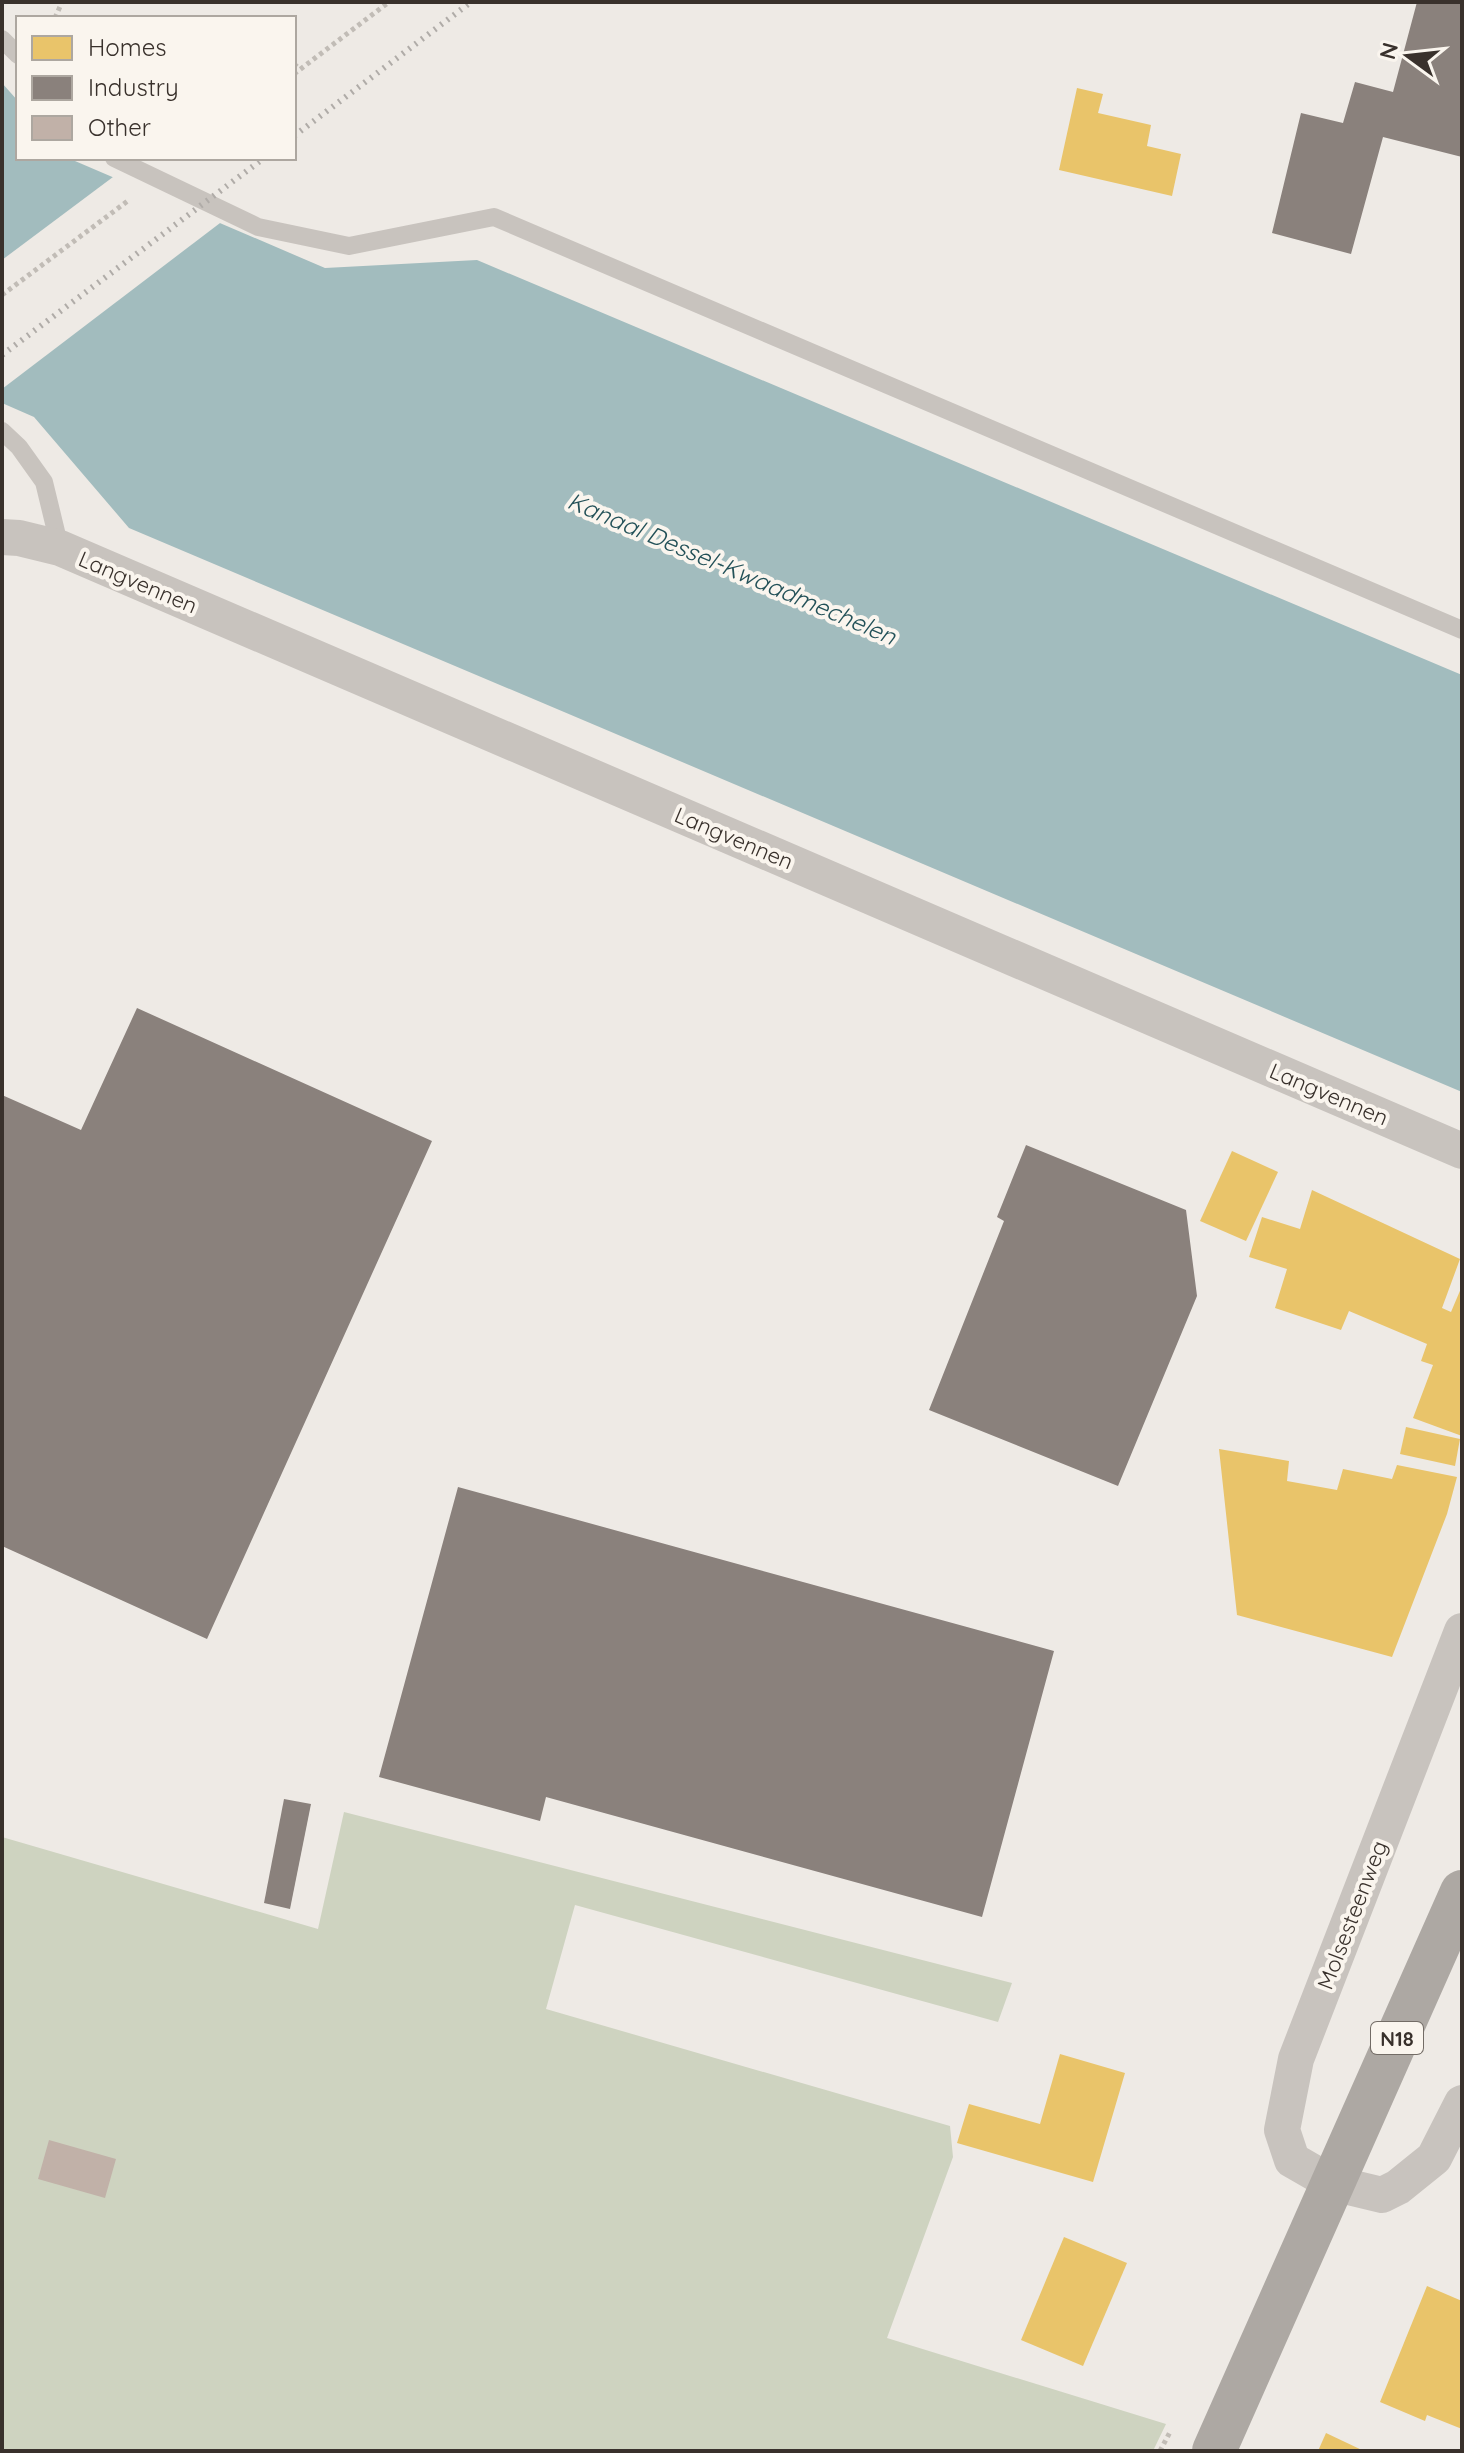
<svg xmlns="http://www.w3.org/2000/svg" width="1464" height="2453" viewBox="0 0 1464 2453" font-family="Quicksand,sans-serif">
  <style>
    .green { fill: #ced3c0 }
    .water { fill: #a2bcbe }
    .pier { fill: #eeeae5 }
    .homes { fill: #e9c46a }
    .industry { fill: #8a817c }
    .building { fill: #c1b1a8 }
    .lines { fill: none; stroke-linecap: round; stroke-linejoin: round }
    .path { stroke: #c1bcb6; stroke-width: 5; stroke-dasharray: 4 4; stroke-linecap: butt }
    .lane { stroke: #c8c3be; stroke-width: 18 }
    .street { stroke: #c8c3be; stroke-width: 36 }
    .primary { stroke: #ada8a3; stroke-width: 44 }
    .rail { stroke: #b0aca8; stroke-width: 6; stroke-dasharray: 2 6; stroke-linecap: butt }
    .labels { text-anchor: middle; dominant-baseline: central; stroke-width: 8; stroke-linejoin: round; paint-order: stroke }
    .shield { fill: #faf5ee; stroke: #736c66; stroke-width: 2 }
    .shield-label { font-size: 20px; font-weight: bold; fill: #39312c }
    .street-label { font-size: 22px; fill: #39312c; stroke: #faf5ee }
    .water-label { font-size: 24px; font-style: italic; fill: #235158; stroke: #faf5ee }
  </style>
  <rect width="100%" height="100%" fill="#eeeae5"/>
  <path class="green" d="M 344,1812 L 1012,1983 L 998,2022 L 575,1905 L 546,2009 L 950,2126 L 953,2157 L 887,2338 L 1166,2424 L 1153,2451 L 2,2451 L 2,1837 L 318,1929 Z"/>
  <path class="water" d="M 2,83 L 18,101 L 18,158 L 68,158 L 325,268 L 477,260 L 1462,675 L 1462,1092 L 129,528 L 34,417 L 2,403 Z"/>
  <path class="pier" d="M 117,174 L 224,220 L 2,389 L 2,260 Z"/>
  <g class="homes">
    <path d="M 1077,88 L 1103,94 L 1098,113 L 1151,125 L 1147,146 L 1181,154 L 1172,196 L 1059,170 Z"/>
    <path d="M 1232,1151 L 1278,1172 L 1246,1241 L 1200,1221 Z"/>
    <path d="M 1312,1190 L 1460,1259 L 1442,1308 L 1451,1312 L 1462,1286 L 1462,1436 L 1413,1418 L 1433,1365 L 1421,1361 L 1427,1344 L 1349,1311 L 1341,1330 L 1275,1308 L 1287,1269 L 1249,1257 L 1262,1217 L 1300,1229 Z"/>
    <path d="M 1406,1427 L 1460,1439 L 1455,1466 L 1400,1454 Z"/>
    <path d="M 1219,1449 L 1289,1461 L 1287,1481 L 1337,1490 L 1343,1469 L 1392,1479 L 1397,1465 L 1457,1477 L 1447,1514 L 1392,1657 L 1237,1615 Z"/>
    <path d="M 1060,2054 L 1125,2073 L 1093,2182 L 957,2143 L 969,2104 L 1040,2124 Z"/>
    <path d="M 1064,2237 L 1127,2263 L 1083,2366 L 1021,2340 Z"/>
    <path d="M 1427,2286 L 1462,2301 L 1462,2429 L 1427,2415 L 1425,2421 L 1380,2402 Z"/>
    <path d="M 1326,2433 L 1364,2451 L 1318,2451 Z"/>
  </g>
  <g class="industry">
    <path d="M 1417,2 L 1462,2 L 1462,157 L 1383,137 L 1351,254 L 1272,233 L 1301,113 L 1343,123 L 1355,82 L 1393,92 Z"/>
    <path d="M 137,1008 L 432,1141 L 207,1639 L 2,1546 L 2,1095 L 81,1130 Z"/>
    <path d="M 1026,1145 L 1186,1210 L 1197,1296 L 1118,1486 L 929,1410 L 1004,1221 L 997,1217 Z"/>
    <path d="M 458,1487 L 1054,1651 L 982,1917 L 546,1797 L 540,1821 L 379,1777 Z"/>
    <path d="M 284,1799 L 311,1804 L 290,1909 L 264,1903 Z"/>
  </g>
  <path class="building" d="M 49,2140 L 116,2159 L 105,2198 L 38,2179 Z"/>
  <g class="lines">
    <g class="path">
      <path d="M 55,18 L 62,2"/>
      <path d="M 294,64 L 300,69"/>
      <path d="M 294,74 L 389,2"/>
      <path d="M 2,295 L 129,200"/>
      <path d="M 1160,2451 L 1170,2432"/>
    </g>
    <g class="lane">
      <path d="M 2,39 L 18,55"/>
      <path d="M 114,158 L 258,227 L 349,246 L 494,217 L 1462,630"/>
      <path d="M 2,431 L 19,447 L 44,482 L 60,548"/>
    </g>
    <g class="street">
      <path d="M 2,537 L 19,538 L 60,548 L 1462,1151"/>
      <path d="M 1462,1631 L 1296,2059 L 1282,2130 L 1292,2160 L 1332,2183 L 1382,2195 L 1398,2187 L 1434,2158 L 1462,2103"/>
    </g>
    <path class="primary" d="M 1214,2451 L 1462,1892"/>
    <g class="rail">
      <path d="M 294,136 L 471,2"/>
      <path d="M 2,355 L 264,158"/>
    </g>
  </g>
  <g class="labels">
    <rect class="shield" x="1371" y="2022" width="52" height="32" rx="6"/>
    <g class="shield-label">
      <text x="1397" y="2038">N18</text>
    </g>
    <g class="street-label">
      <text transform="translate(138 582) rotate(23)">Langvennen</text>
      <text transform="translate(734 838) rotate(23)">Langvennen</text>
      <text transform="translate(1329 1094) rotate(23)">Langvennen</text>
      <text transform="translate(1352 1915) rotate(-69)">Molsesteenweg</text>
    </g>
    <g class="water-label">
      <text transform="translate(732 568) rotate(23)">Kanaal Dessel-Kwaadmechelen</text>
    </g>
  </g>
  <rect width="1464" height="2453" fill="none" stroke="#39312c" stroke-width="8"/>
  <rect x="16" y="16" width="280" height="144" fill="#faf5ee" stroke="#ada7a0" stroke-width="2"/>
  <rect x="32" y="36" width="40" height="24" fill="#e9c46a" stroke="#ada7a0" stroke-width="2"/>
  <text x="88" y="56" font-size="24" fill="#39312c">Homes</text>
  <rect x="32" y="76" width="40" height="24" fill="#8a817c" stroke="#ada7a0" stroke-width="2"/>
  <text x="88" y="96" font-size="24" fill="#39312c">Industry</text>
  <rect x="32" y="116" width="40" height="24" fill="#c1b1a8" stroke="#ada7a0" stroke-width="2"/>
  <text x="88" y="136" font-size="24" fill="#39312c">Other</text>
  <g transform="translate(1408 56) rotate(285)" stroke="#faf5ee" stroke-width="6" paint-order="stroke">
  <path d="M0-6L14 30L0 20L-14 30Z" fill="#39312c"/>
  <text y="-12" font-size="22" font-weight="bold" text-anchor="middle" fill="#39312c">N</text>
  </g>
</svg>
